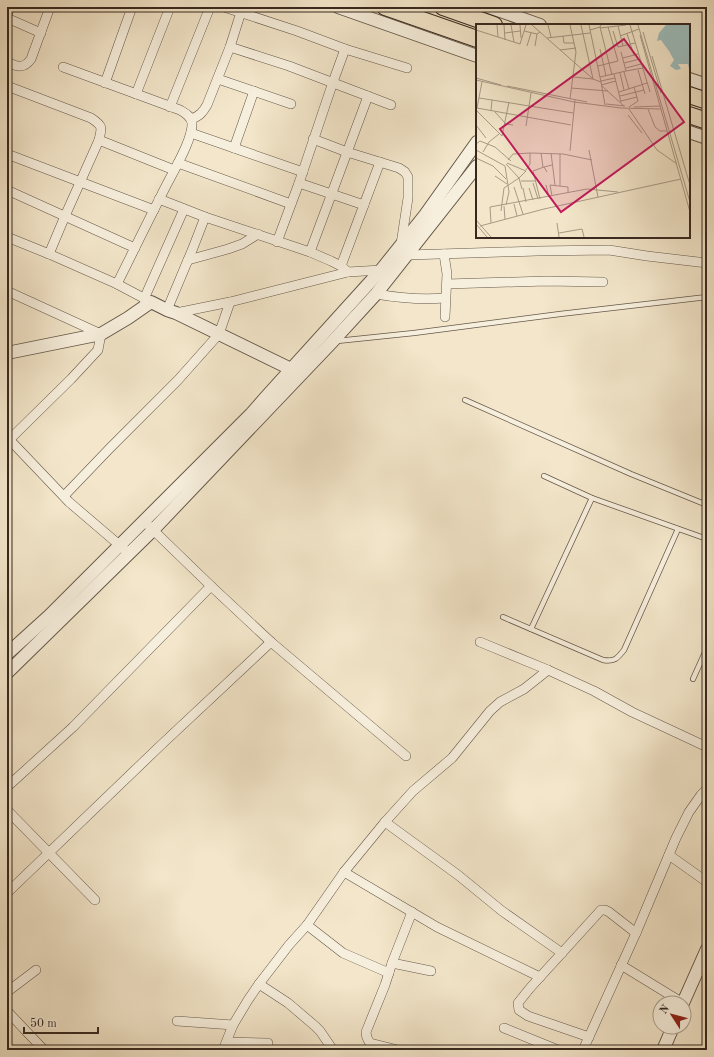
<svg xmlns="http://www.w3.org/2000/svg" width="714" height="1057" viewBox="0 0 714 1057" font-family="'Old Standard TT',serif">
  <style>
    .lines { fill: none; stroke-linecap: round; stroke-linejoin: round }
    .service-casing { stroke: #65584a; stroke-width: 6 }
    .minor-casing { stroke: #65584a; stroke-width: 10 }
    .tertiary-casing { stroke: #65584a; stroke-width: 14 }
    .trunk-casing { stroke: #36281f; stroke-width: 18 }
    .service { stroke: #f7efdd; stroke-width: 4.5 }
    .minor { stroke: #f7efdd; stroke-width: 9 }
    .tertiary { stroke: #f7efdd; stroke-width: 12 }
    .trunk { stroke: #f3e6ca; stroke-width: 16 }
    .inset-road { fill: none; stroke: #a79a86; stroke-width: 1 }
    .view { fill: #c2185b; fill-opacity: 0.15; stroke: #c2185b; stroke-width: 2 }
    .inset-edge { fill: none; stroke: #36281f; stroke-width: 2 }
  </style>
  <rect width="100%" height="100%" fill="#f3e6ca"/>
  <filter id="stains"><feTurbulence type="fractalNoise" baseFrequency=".005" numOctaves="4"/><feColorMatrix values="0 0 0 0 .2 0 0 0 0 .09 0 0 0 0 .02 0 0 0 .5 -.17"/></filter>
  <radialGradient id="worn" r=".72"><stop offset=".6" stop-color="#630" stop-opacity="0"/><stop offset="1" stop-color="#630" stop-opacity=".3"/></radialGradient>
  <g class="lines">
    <g class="service-casing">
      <g id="service">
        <path d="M 337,341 L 414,333 L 560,314 L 707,297"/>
        <path d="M 465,400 L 631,474 L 707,505"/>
        <path d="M 544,476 L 592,498 L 707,539"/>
        <path d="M 503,617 L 603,660 C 614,662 617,659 624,650 L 678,529"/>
        <path d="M 531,629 L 592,498"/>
        <path d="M 693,679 L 707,648"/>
      </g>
    </g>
    <g class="minor-casing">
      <g id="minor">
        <path d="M 224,7 L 297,31 L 345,49 L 407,68"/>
        <path d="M 7,15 L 10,7"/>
        <path d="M 7,18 L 41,33"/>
        <path d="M 230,47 L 289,66 L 391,105"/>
        <path d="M 7,62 C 17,67 24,69 31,59 L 50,7"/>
        <path d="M 63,67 L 180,110 C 185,113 191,116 192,123 C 193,141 169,178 161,196 C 146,225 132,254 117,284"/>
        <path d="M 218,79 L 291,104"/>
        <path d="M 105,83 L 132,7"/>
        <path d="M 7,86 L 91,118 C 103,126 102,127 99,140 L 65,216 L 49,254"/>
        <path d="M 136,94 L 170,7"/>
        <path d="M 170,107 L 210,7"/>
        <path d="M 191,119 C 200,116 203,112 207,105 L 230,47 L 241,12"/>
        <path d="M 191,133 L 303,172"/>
        <path d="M 313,139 L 347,152 L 399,168 L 405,172 L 408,177 L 408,198 L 401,244"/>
        <path d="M 99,140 L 174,170"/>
        <path d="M 234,148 L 254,91"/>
        <path d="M 7,154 L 154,210"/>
        <path d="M 178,163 L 291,204"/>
        <path d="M 299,183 L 364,205"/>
        <path d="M 7,190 L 135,248"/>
        <path d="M 159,199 L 205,217 L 310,252 L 331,261 L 341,266 L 348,272"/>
        <path d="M 7,237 L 49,254 L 117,284 L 151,302"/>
        <path d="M 277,242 L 299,183 L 333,82 L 345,49"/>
        <path d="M 310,252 L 368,96"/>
        <path d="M 444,254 L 447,274 L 445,317"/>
        <path d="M 408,255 L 537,251 L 609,250 L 647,256 L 707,263"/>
        <path d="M 188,260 L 228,249 L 242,244 L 258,234"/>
        <path d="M 341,266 L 380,162"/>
        <path d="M 447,284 L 546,281 L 603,282"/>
        <path d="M 7,291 L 101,334 L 98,350 L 71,379 L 10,439"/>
        <path d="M 376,294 C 399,298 422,300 445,298"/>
        <path d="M 144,299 L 184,209"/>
        <path d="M 167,310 L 193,248 L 205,217"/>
        <path d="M 176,313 L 230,302 L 348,272 L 381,270"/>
        <path d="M 7,437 L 69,502 L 124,549"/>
        <path d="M 64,496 L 110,448 L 178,380 L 219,334 L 230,302"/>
        <path d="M 149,526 L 211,586 L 271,642 L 406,756"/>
        <path d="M 480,642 L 548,670 L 594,691 L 632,712 L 707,747"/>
        <path d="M 7,787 L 73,727 L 211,586"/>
        <path d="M 7,810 L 95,900"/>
        <path d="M 385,822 L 458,875 L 502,911 L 562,953"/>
        <path d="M 669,855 L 707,882"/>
        <path d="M 344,872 L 437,927 L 540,977"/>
        <path d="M 7,893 L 161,745 L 271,642"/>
        <path d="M 412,912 L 392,963 L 431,971"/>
        <path d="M 307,925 L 343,953 L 389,973"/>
        <path d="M 392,963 L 385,985 L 366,1032 C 366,1037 367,1039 370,1043 L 398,1050"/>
        <path d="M 621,965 L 683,1003"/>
        <path d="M 259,984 L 288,1003 L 315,1026 L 320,1031 L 333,1050"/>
        <path d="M 7,992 L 36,970"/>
        <path d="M 7,1011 L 44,1050"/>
        <path d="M 177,1021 L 233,1025"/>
        <path d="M 504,1028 L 558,1050"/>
        <path d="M 589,1037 L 528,1016 L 519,1010 L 518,1003 L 530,988 L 601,910 L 605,910 L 609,912 L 636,933"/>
        <path d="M 227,1042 L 268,1043"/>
        <path d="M 223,1050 L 233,1025 L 248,1000 L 259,984 L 289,945 L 307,925 L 344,872 L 385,822 L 413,791 L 452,758 L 490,711 L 500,702 L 524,689 L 548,670"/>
        <path d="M 583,1050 L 636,933 L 676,838 L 689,812 L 701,795 L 707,789"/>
      </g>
    </g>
    <g class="tertiary-casing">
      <g id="tertiary">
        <path d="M 338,7 L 477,56"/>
        <path d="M 489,7 L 540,25"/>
        <path d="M 689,79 L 707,85"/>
        <path d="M 689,132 L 707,138"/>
        <path d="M 7,353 L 101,334 L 128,318 L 151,302 L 167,310 L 176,313 L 297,372"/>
        <path d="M 7,654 L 49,616 L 251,414 L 265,398 L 381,270 L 425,215 L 477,142"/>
        <path d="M 7,673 L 153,530 L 333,341 L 376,294 L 477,166"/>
        <path d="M 683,1003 L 707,949"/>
        <path d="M 663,1050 L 673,1027"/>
      </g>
    </g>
    <g class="trunk-casing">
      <g id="trunk">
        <path d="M 385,7 L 477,39"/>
        <path d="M 443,7 L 494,25"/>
        <path d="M 689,95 L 707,101"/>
        <path d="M 689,115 L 707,121"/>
      </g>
    </g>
    <use href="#service" class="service"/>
    <use href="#minor" class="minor"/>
    <use href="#tertiary" class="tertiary"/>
    <use href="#trunk" class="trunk"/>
  </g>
  <g transform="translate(476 24)">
    <rect width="214" height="214" fill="#f3e6ca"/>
    <path d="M 190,1 L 214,1 L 214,50 L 212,40 L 202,40 L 205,45 L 200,46 L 194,42 L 198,36 L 193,27 L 185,16 L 181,17 L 183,9 Z" fill="#9dbebd"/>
    <path class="inset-road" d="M 21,1 L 22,13M 28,1 L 29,16M 35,1 L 38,18M 44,1 L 45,14M 56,1 L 117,55 L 125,58 L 129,81M 72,1 L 75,13M 113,1 L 125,58M 154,1 L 174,68M 162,1 L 214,178M 142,2 L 147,22M 124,3 L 136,51M 124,4 L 150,1M 0,6 L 44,20 L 50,1M 114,6 L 124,3 L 125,1M 48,7 L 61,10M 137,7 L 142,23 L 159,19M 167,8 L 185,69M 29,9 L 44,7M 151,10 L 158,31M 164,11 L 214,188M 87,12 L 88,19 L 98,19M 144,12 L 163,5M 71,14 L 114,9M 51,22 L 55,9M 59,22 L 61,10 L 64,8M 124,25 L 130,52M 84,26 L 100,24M 176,32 L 214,161M 147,34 L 162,30M 148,39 L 164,35M 122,42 L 142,37 L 132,3M 150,44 L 165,40M 162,46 L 169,70M 150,47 L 167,44M 148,48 L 153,65M 144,49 L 148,66M 138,50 L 145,78M 97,53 L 117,55 L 105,1M 124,53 L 150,47 L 145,28M 0,54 L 25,61M 0,56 L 98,78 L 145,84 L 184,85M 125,57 L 139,54M 125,61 L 140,57M 31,62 L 111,78M 126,62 L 148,82M 95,64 L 132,67M 143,68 L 171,59M 144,72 L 168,66M 3,74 L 16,76M 94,75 L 100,28 L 94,1M 145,77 L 161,73M 130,80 L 149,82M 153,83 L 162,77 L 158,63M 158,83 L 184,82M 1,84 L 95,101M 1,84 L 6,58M 153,85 L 181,126 L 201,140M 172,85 L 179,103 L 184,107 L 191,107M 0,86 L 26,112 L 33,78M 15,87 L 16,76 L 97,89M 19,88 L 30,100 L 37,101M 152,91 L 166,109M 0,101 L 10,114M 50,102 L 55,69M 0,120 L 4,117 L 19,123 L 35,137M 0,126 L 29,142 L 33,168 L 30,181M 113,126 L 122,173M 94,127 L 99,76M 7,128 L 13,118 L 23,110M 65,129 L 67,143M 75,129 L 79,161M 0,134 L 17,142 L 30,155M 32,136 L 37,130 L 54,129 L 87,130 L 116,136M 30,140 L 43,154 L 50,147 L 31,139M 50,146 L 54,140 L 54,129M 71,148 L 68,143 L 76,141M 19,152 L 31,160M 45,157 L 60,157M 57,159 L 62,175M 70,161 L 73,173M 84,162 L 84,130M 38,163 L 47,190M 47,164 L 50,178M 53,164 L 57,176M 76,172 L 74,161 L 92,163 L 92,169M 64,175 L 57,147 L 68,143M 38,180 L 41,192M 28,182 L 29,195M 25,187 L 28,164 L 43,154 L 46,165M 0,196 L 15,213M 15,199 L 14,183 L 111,165 L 142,168M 81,199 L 83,213M 0,200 L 11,213M 4,202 L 68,185 L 205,155M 83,209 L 106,205 L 108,213"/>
    <path class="view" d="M 148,15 L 208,98 L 85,188 L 24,105 Z"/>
    <rect width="214" height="214" class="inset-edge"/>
  </g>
  <rect width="714" height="1057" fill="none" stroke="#f3e6ca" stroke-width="24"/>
  <rect x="8" y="8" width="698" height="1041" fill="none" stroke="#36281f" stroke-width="2"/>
  <rect x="12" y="12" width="690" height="1033" fill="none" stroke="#36281f"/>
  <g transform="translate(672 1015) rotate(306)"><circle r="19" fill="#f7efdd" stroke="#aa9f91"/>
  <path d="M0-3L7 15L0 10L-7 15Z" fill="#8f2418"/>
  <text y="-6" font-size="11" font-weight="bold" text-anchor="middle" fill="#36281f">N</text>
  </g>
  <path d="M24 1027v6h74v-6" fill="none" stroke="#36281f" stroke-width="2"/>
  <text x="30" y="1027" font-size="12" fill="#36281f" stroke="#f7efdd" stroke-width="3" paint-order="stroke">50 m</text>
  <rect width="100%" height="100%" filter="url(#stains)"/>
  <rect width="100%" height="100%" fill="url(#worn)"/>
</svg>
